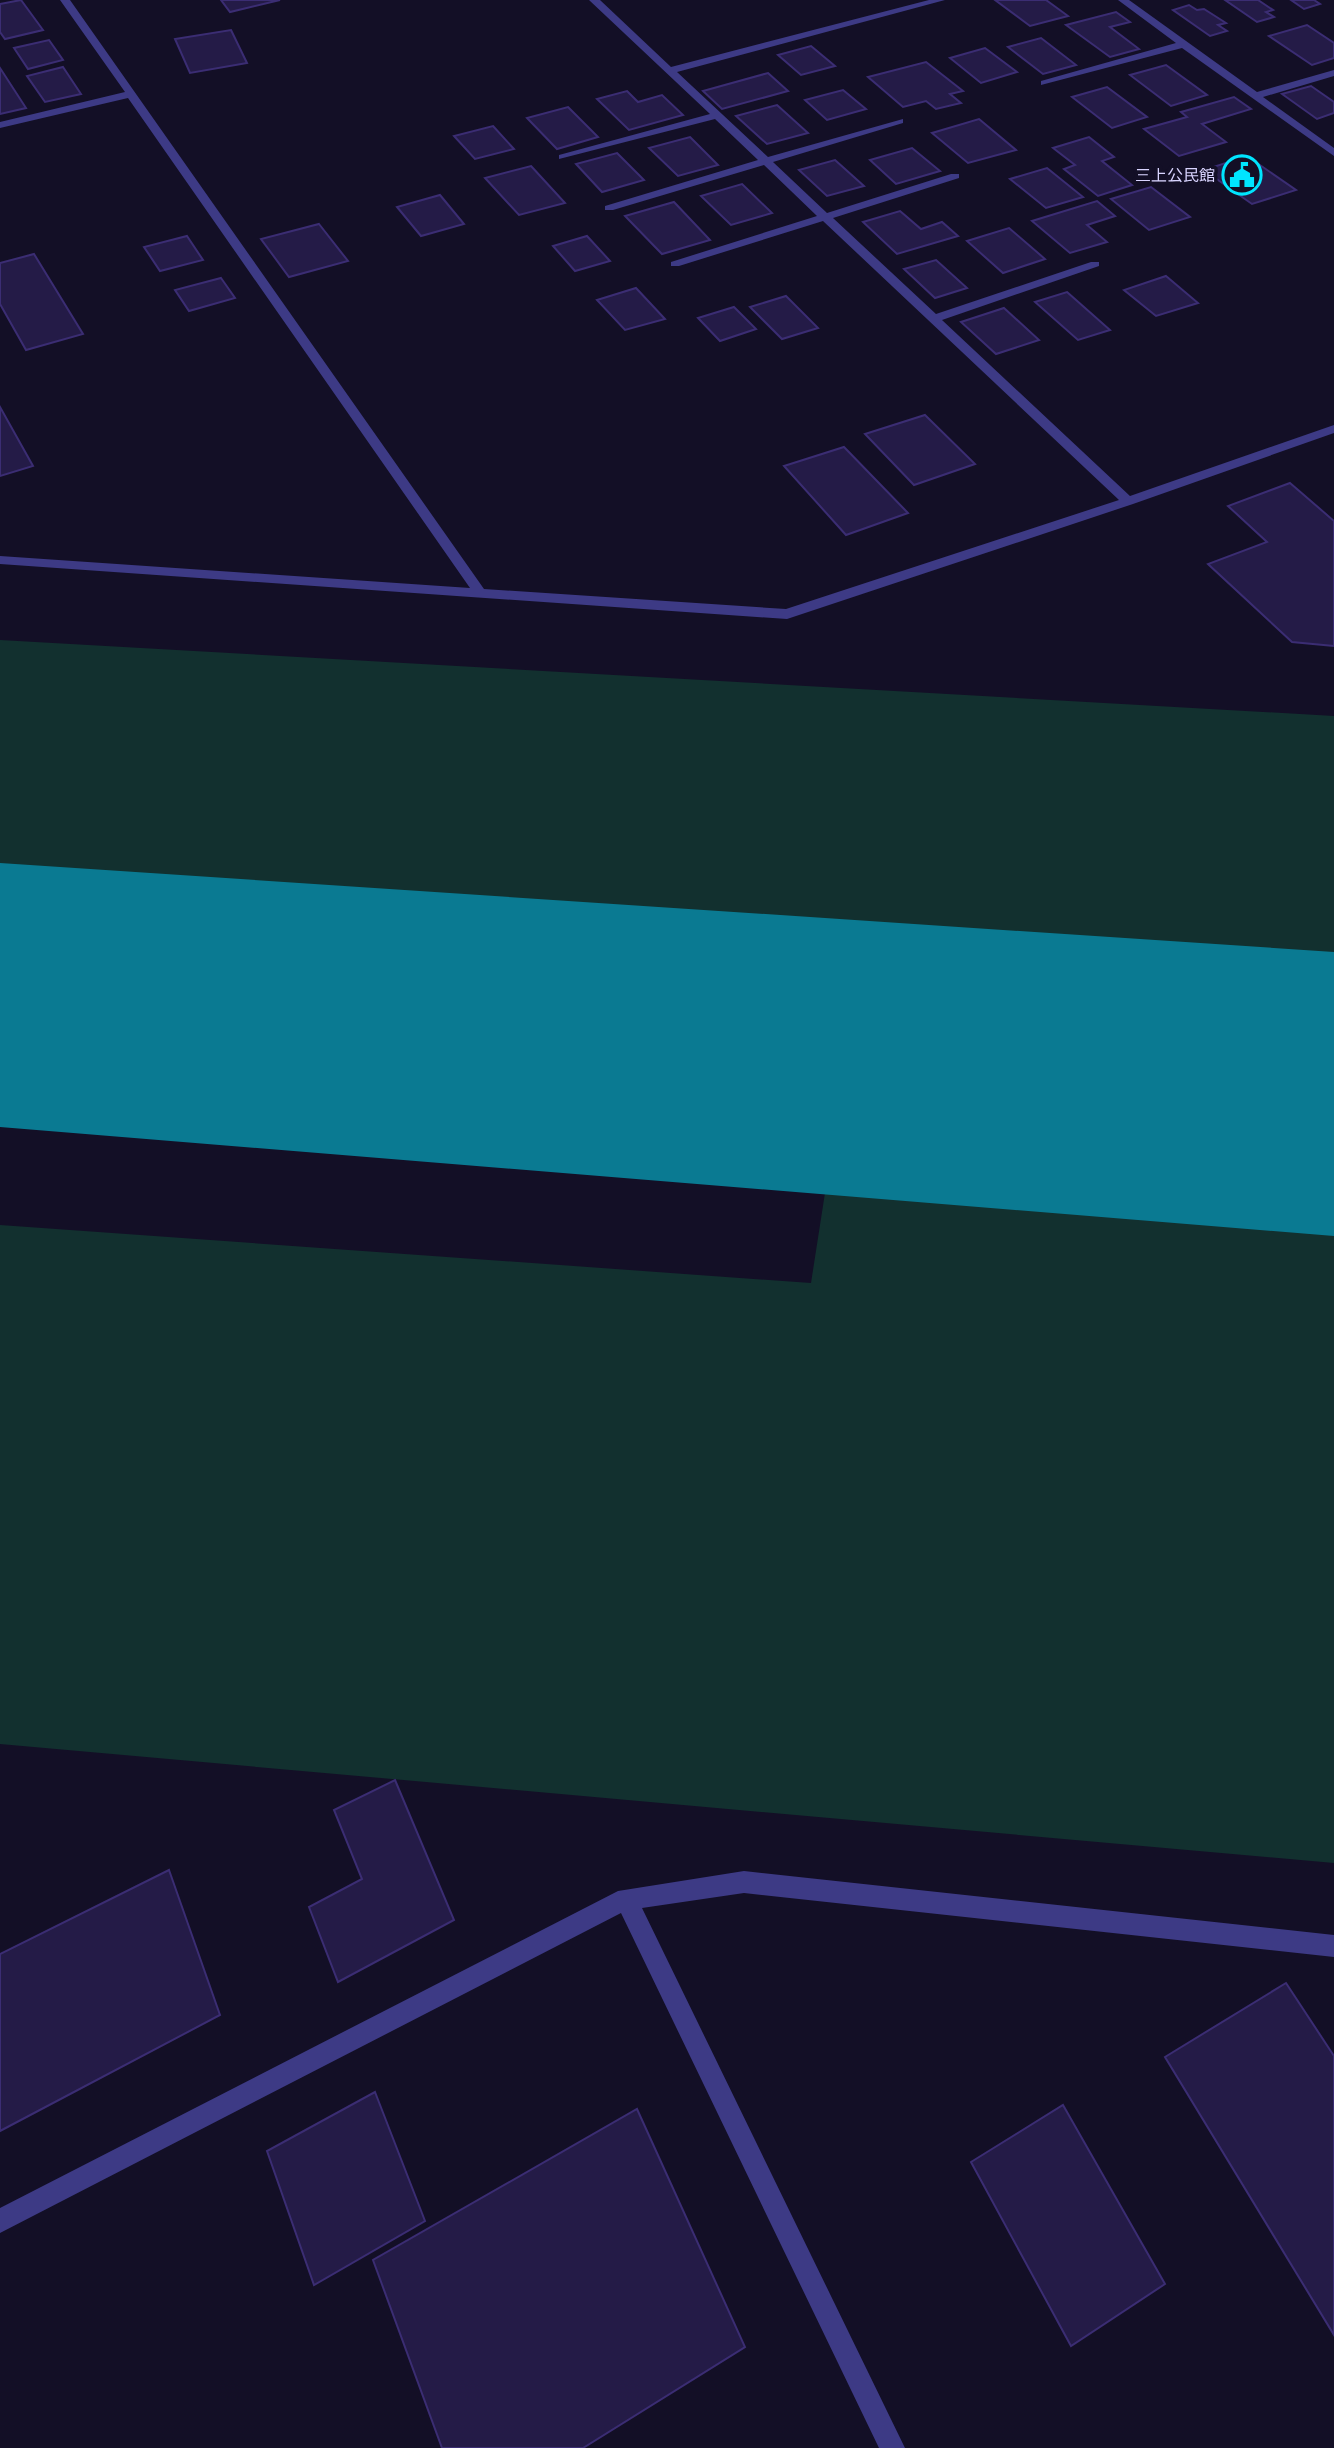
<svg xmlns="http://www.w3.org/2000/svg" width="1334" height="2448" viewBox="0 0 1334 2448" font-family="'Golos Text','Noto Sans JP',sans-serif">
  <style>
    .green { fill: #12302f }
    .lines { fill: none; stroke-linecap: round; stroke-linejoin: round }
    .runway { fill: #0a7a92; fill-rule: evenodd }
    .building { fill: #241b47; stroke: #3b2d73; stroke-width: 2 }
    .lane { fill: #3d3a85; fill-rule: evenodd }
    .street { fill: #3d3a85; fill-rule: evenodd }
    .labels { text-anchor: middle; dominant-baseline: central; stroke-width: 7; stroke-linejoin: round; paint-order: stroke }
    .far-poi-label { font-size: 16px; fill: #d9d4ff; stroke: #130f26; text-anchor: end }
  </style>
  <rect width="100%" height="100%" fill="#130f26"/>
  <g class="green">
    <path d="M 0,640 L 1334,716 L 1334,1029 L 835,993 L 835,933 L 0,876 Z"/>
    <path d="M 827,1180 L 1334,1218 L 1334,1863 L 0,1744 L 0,1225 L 811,1283 Z"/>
  </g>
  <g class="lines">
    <path class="runway" d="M 0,863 L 1334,952 L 1334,1236 L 0,1127 Z"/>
  </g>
  <g class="building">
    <path d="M 21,0 L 43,30 L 5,39 L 0,32 L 0,4 Z"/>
    <path d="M 221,0 L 280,0 L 230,12 Z"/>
    <path d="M 995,0 L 1046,0 L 1068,16 L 1030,26 Z"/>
    <path d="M 1225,0 L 1258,0 L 1273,10 L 1266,12 L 1274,17 L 1257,22 Z"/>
    <path d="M 1291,0 L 1314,0 L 1320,4 L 1304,9 Z"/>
    <path d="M 1189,5 L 1197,10 L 1204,9 L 1226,23 L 1218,25 L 1227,31 L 1210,36 L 1173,10 Z"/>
    <path d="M 1116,12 L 1130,22 L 1110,27 L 1139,49 L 1110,57 L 1066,25 Z"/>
    <path d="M 1307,25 L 1334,43 L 1334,58 L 1312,65 L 1269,36 Z"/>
    <path d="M 231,30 L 247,63 L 190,73 L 175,39 Z"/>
    <path d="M 1041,38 L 1076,65 L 1043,74 L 1008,47 Z"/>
    <path d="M 49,40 L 63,60 L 28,69 L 14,48 Z"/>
    <path d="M 811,46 L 835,66 L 801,75 L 778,55 Z"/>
    <path d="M 985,48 L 1017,72 L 981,83 L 950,58 Z"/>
    <path d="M 926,62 L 963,91 L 950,94 L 961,103 L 936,109 L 926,101 L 903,107 L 868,77 Z"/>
    <path d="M 1166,65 L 1207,95 L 1171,106 L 1130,75 Z"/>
    <path d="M 63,67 L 81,94 L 45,102 L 27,76 Z"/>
    <path d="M 0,68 L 26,108 L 0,114 Z"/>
    <path d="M 768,73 L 788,91 L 722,109 L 703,91 Z"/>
    <path d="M 1311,86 L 1334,102 L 1334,113 L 1317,119 L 1282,94 Z"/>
    <path d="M 1107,87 L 1147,117 L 1112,128 L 1072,97 Z"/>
    <path d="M 843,90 L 866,109 L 827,120 L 805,100 Z"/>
    <path d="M 627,91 L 638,102 L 662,95 L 683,115 L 629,130 L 597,99 Z"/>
    <path d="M 1234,97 L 1251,109 L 1202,124 L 1226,142 L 1179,156 L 1144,129 L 1187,117 L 1181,112 Z"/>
    <path d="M 777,105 L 808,133 L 767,144 L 736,116 Z"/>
    <path d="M 568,107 L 598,137 L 557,149 L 527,118 Z"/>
    <path d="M 979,119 L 1016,150 L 968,163 L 932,133 Z"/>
    <path d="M 493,126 L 514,149 L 475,159 L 454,136 Z"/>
    <path d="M 690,137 L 718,165 L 678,176 L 649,148 Z"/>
    <path d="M 1089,137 L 1114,157 L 1102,161 L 1132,185 L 1098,196 L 1064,169 L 1075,165 L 1053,148 Z"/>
    <path d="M 912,148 L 940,171 L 896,184 L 870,160 Z"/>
    <path d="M 617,153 L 644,180 L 602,192 L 576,164 Z"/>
    <path d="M 1247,156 L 1296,190 L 1252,204 L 1204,170 Z"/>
    <path d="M 835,160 L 864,186 L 827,196 L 799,170 Z"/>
    <path d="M 531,166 L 565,203 L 519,215 L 485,178 Z"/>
    <path d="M 1047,168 L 1083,197 L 1046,208 L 1010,179 Z"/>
    <path d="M 742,184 L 772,213 L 731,225 L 701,196 Z"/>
    <path d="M 1151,187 L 1190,217 L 1149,230 L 1111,199 Z"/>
    <path d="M 440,195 L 464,224 L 421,236 L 397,207 Z"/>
    <path d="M 1097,201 L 1115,216 L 1087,225 L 1107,242 L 1070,253 L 1032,221 Z"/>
    <path d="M 674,202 L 710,240 L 662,254 L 625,216 Z"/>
    <path d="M 900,211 L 921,229 L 942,222 L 958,236 L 897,254 L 863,222 Z"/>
    <path d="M 319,224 L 348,261 L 289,277 L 261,239 Z"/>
    <path d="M 1009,228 L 1045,259 L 1003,273 L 967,241 Z"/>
    <path d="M 187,236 L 203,260 L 160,271 L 144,247 Z"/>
    <path d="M 587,236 L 610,261 L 575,271 L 553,246 Z"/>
    <path d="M 34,254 L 83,334 L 26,350 L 0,304 L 0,263 Z"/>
    <path d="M 936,260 L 967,288 L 935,298 L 904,269 Z"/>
    <path d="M 1166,276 L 1198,303 L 1156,316 L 1124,290 Z"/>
    <path d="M 221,278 L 235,298 L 189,311 L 175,290 Z"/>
    <path d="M 636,288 L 665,319 L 625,330 L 597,300 Z"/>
    <path d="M 1067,292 L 1110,330 L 1078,340 L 1035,302 Z"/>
    <path d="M 786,296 L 818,328 L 782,339 L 750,307 Z"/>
    <path d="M 734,307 L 756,329 L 720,341 L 698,318 Z"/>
    <path d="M 1004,308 L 1039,340 L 996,354 L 961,322 Z"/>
    <path d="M 0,407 L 33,466 L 0,476 Z"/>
    <path d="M 925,415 L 975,464 L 914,485 L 865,434 Z"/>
    <path d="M 844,447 L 908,513 L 846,535 L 784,466 Z"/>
    <path d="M 1290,483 L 1334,521 L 1334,646 L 1292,642 L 1208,564 L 1267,542 L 1228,506 Z"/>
    <path d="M 395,1780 L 454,1920 L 338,1982 L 309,1907 L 362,1879 L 334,1810 Z"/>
    <path d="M 169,1870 L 220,2015 L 0,2131 L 0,1954 Z"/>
    <path d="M 1286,1983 L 1334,2056 L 1334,2335 L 1165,2057 Z"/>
    <path d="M 375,2092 L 425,2221 L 314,2285 L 267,2151 Z"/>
    <path d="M 1063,2105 L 1165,2284 L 1071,2346 L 971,2162 Z"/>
    <path d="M 637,2109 L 745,2347 L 583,2448 L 442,2448 L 373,2260 Z"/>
  </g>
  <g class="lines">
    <path class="lane" d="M 744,1871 L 1334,1935 L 1334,1957 L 744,1893 L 642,1908 L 905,2448 L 879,2448 L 621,1913 L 0,2233 L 0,2208 L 618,1891 Z"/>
    <g class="street">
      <path d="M 60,0 L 70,0 L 484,589 L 786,609 L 1119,500 L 823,221 L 679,266 L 671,266 L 671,262 L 817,216 L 764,165 L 613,210 L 605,210 L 605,206 L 758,160 L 715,119 L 559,159 L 559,155 L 710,114 L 589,0 L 600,0 L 671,67 L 929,0 L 945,0 L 677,72 L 768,157 L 903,119 L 903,123 L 773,162 L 827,213 L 951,174 L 959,174 L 959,178 L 833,218 L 936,314 L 1091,262 L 1099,262 L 1099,266 L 942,320 L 1130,496 L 1334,425 L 1334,433 L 1133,504 L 787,619 L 0,564 L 0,556 L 470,588 L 128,98 L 0,128 L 0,122 L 125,92 Z"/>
      <path d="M 1118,0 L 1129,0 L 1257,92 L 1334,70 L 1334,76 L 1263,97 L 1334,148 L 1334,156 L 1182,48 L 1041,85 L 1041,81 L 1176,43 Z"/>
    </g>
  </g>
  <defs>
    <g id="civic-ring" transform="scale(2.0125)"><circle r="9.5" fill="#130f26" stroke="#00e5ff" stroke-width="1.5"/><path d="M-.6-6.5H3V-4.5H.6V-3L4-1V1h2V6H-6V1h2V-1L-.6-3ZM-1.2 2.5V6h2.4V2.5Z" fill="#00e5ff"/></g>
  </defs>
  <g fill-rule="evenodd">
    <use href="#civic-ring" x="1242" y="175"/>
  </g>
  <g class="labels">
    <g class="far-poi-label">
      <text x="1215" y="175">三上公民館</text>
    </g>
  </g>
</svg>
